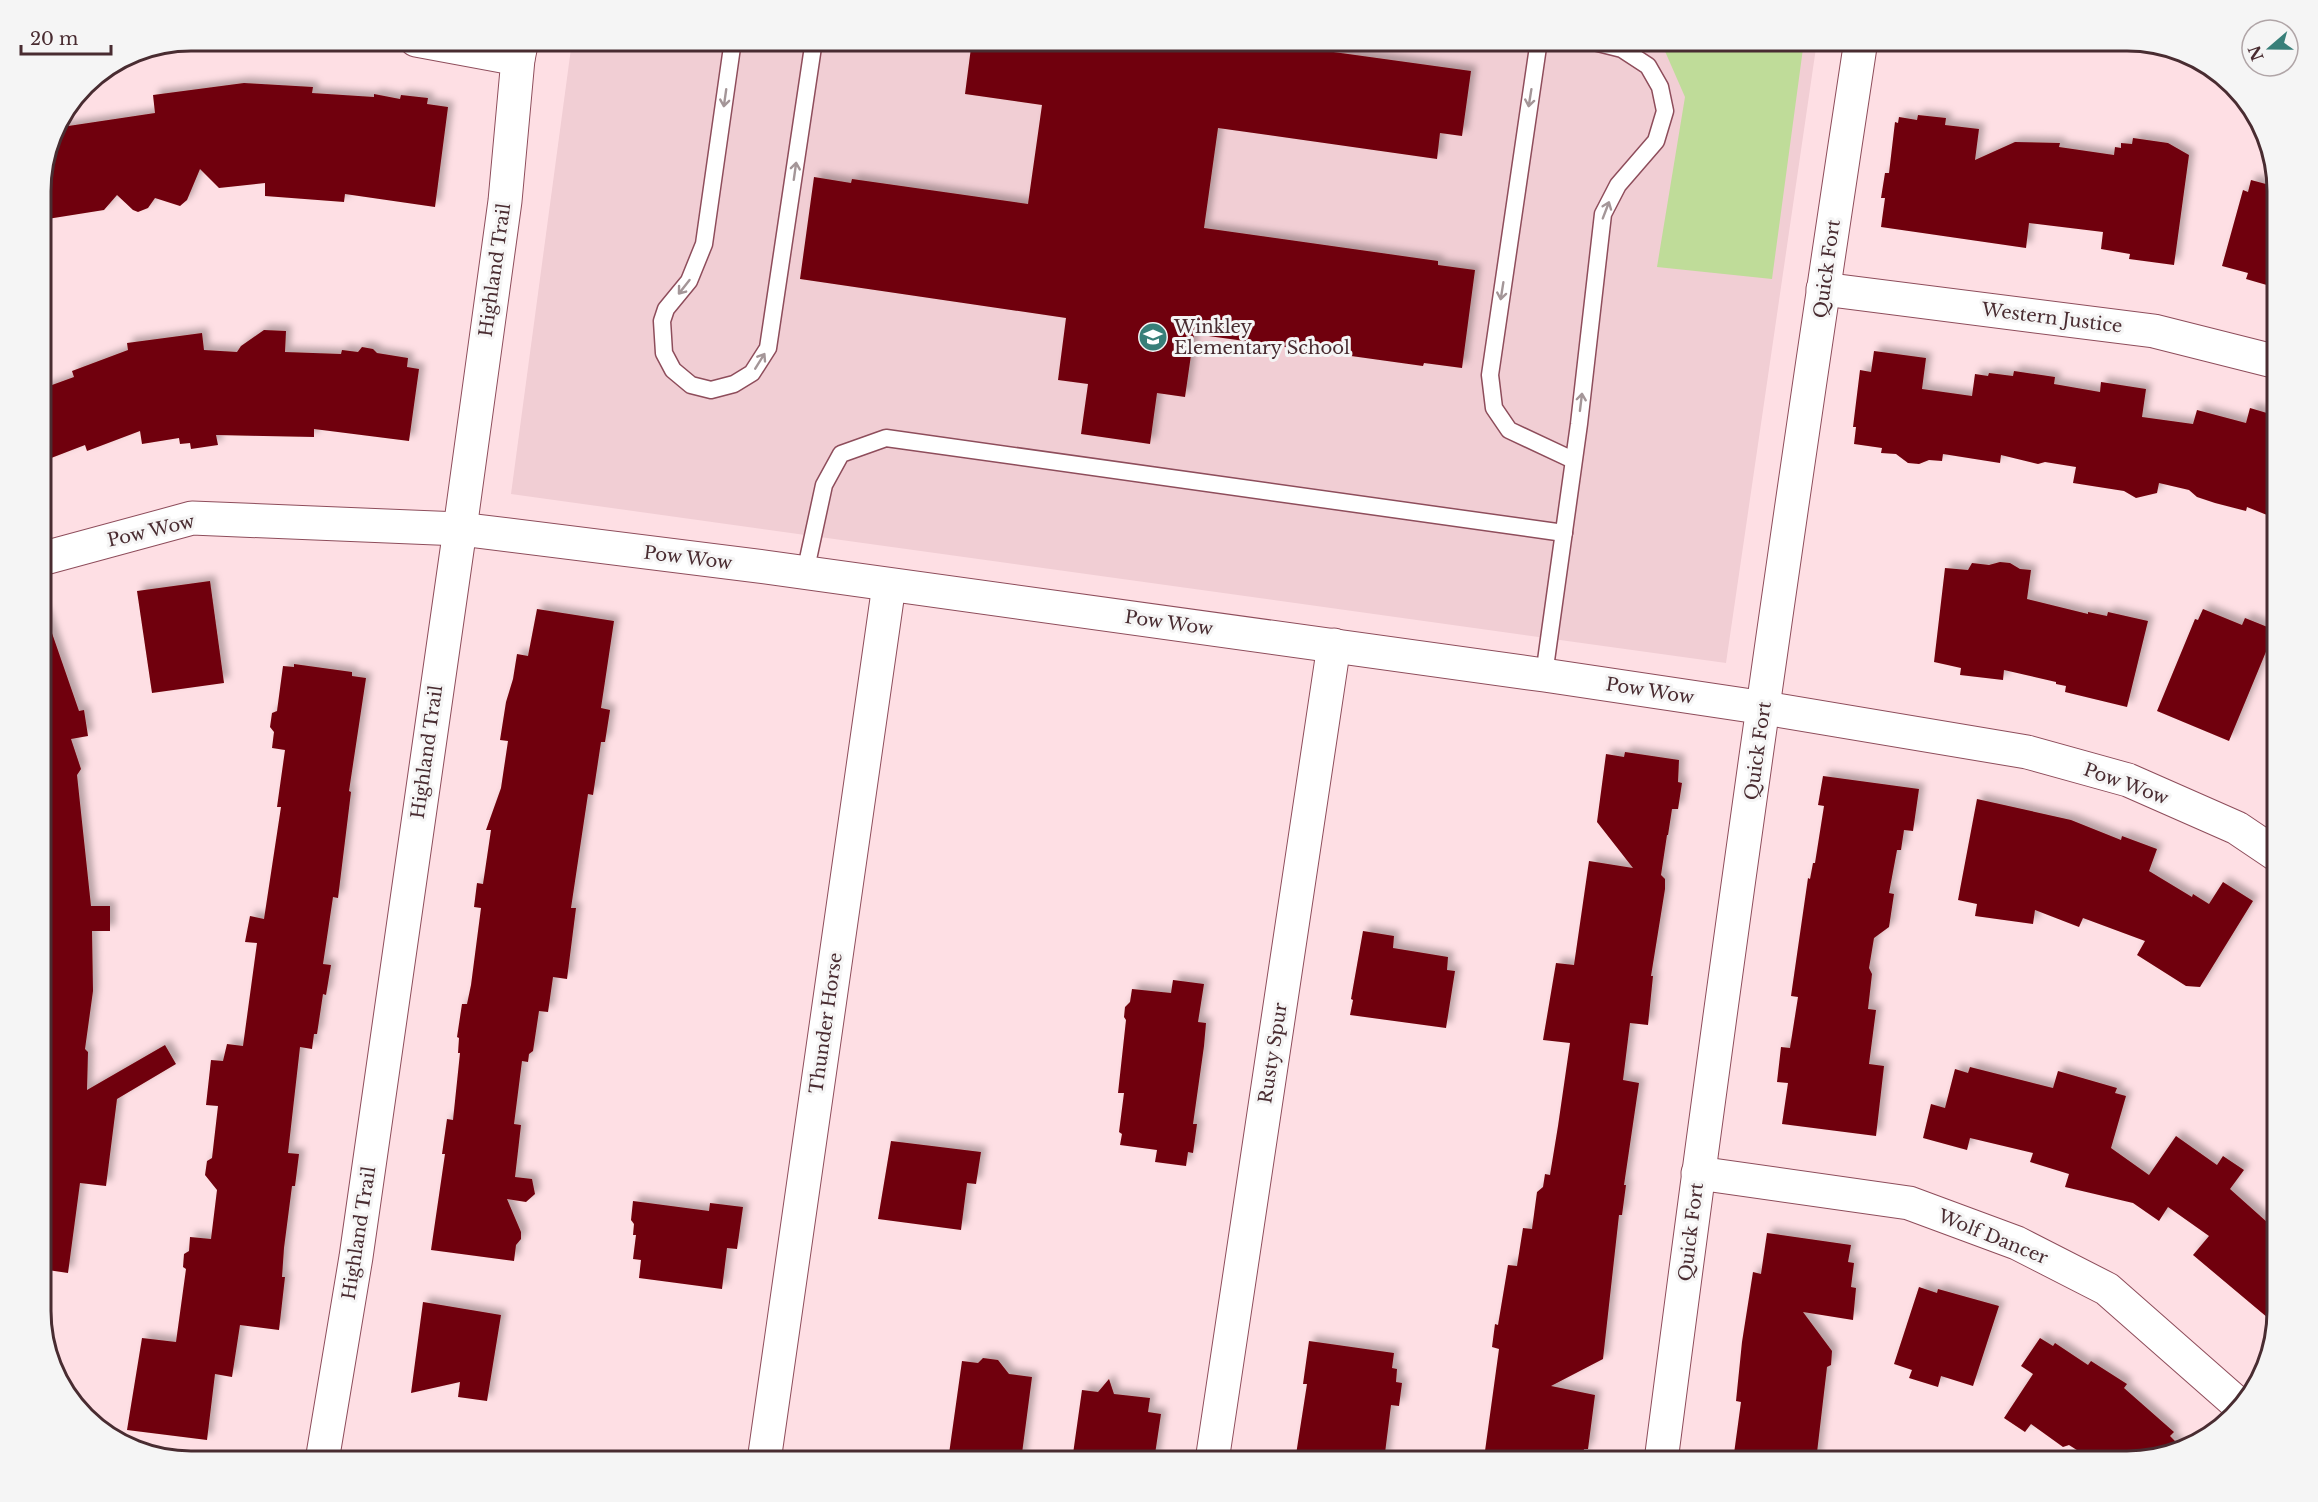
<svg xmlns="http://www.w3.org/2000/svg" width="2318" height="1502" viewBox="0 0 2318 1502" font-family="'Libre Baskerville',serif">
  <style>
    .built { fill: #f1ced4 }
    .green { fill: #bfdc99 }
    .building { fill: #70060a; filter: url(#shadow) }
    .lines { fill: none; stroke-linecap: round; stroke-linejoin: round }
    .lane-casing { stroke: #8e4d5b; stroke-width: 19 }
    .street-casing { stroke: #8e4d5b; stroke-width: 35 }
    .lane { stroke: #fff; stroke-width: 16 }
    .street { stroke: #fff; stroke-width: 33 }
    .oneway { stroke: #a49698 }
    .labels { text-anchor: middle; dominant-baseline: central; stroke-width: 6; stroke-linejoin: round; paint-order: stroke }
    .street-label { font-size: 18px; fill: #492c31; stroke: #f5f5f5 }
    .poi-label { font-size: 18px; fill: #492c31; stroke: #f5f5f5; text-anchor: start }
    .rim { fill: none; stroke: #492c31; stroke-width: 3 }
  </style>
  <defs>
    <filter id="shadow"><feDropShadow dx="5.5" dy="-5.5" stdDeviation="3" flood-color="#0004"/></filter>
  </defs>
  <rect width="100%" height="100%" fill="#fedfe4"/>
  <path class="built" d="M 572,41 L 1817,41 L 1726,663 L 511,494 Z"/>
  <path class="green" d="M 1656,41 L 1804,41 L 1772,279 L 1657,267 L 1685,97 L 1664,49 Z"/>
  <g class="building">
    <path d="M 972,40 L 1283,40 L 1283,45 L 1471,71 L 1462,136 L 1440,133 L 1437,159 L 1218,128 L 1204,228 L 1438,261 L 1438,265 L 1475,270 L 1462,368 L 1424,363 L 1423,366 L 1194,334 L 1185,397 L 1157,393 L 1150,444 L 1081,434 L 1088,384 L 1058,380 L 1066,318 L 800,279 L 814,177 L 851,183 L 852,179 L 1028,204 L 1042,105 L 965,94 Z"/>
    <path d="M 244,83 L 313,87 L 312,93 L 374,97 L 374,94 L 400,99 L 401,95 L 428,98 L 427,104 L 448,107 L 435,207 L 345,194 L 344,202 L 265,196 L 265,183 L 219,188 L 200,169 L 187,200 L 180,206 L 155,198 L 148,208 L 138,212 L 133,210 L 117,195 L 104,210 L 41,220 L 41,182 L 55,128 L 155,113 L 153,95 Z"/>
    <path d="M 1918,115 L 1946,118 L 1945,125 L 1979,129 L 1975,160 L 2015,142 L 2060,143 L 2059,147 L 2114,155 L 2115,147 L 2121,148 L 2121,143 L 2132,144 L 2133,138 L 2168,143 L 2189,155 L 2174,265 L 2129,259 L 2130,254 L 2101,249 L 2103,232 L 2029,223 L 2026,248 L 1881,227 L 1885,198 L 1881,198 L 1885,173 L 1889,173 L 1895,122 L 1898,123 L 1899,117 L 1917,120 Z"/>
    <path d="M 2251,180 L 2277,187 L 2277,288 L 2246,279 L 2248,273 L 2222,266 L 2243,190 L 2248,192 Z"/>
    <path d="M 264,330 L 286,331 L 285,352 L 341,354 L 342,350 L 358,352 L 362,347 L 373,349 L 377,353 L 408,358 L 407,367 L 419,369 L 409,441 L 314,429 L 314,437 L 216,435 L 218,445 L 191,449 L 190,443 L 180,444 L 179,438 L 142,444 L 140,431 L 87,451 L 85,445 L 46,460 L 41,447 L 41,389 L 74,377 L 72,371 L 128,350 L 127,343 L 202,333 L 204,350 L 237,352 L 241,346 Z"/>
    <path d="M 1874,351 L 1926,358 L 1922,389 L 1972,396 L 1975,374 L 1988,376 L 1989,373 L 2013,376 L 2014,371 L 2055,377 L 2054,384 L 2100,392 L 2101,382 L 2146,389 L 2142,417 L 2193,424 L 2197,410 L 2246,423 L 2250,408 L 2277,416 L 2277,519 L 2247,507 L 2246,511 L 2215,503 L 2197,497 L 2189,490 L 2159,483 L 2157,493 L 2136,498 L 2124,491 L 2073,483 L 2076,467 L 2045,462 L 2038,464 L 2001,455 L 2000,463 L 1943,454 L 1942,461 L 1929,460 L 1919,464 L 1908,463 L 1896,454 L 1881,453 L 1882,448 L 1854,444 L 1856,427 L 1853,427 L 1860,370 L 1871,372 Z"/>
    <path d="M 2000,562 L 2010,563 L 2020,569 L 2031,570 L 2027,599 L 2088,614 L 2088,612 L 2107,616 L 2108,612 L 2148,621 L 2127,707 L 2065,692 L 2066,686 L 2056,684 L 2056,682 L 2004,670 L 2003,680 L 1960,675 L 1961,668 L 1934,662 L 1945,568 L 1968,570 L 1972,563 L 1989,565 Z"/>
    <path d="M 210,581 L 224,683 L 152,693 L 137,591 Z"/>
    <path d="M 537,609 L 614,621 L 601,708 L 610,710 L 605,742 L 601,742 L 593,795 L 588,794 L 571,908 L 576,908 L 567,979 L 553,977 L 548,1012 L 539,1011 L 533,1051 L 529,1054 L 528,1062 L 522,1061 L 514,1124 L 521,1125 L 515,1177 L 532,1179 L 535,1194 L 526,1202 L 507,1199 L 521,1232 L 521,1239 L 516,1245 L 514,1261 L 431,1250 L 445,1154 L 442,1154 L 447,1119 L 453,1120 L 460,1053 L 458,1053 L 459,1038 L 457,1037 L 462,1004 L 467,1004 L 471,985 L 481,908 L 474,907 L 477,883 L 483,884 L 491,830 L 486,830 L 501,788 L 508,741 L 500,740 L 506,702 L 513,679 L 517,654 L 528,656 Z"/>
    <path d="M 2203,609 L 2242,625 L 2245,618 L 2275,630 L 2229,741 L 2157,711 L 2195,619 L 2198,620 Z"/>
    <path d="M 41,613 L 45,613 L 79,711 L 84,710 L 88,736 L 71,739 L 81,769 L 77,775 L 91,906 L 110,906 L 110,931 L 92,931 L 93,991 L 85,1049 L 88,1052 L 87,1090 L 165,1045 L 176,1064 L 117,1099 L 106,1186 L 80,1183 L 68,1273 L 41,1269 Z"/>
    <path d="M 294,664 L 352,672 L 352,676 L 366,678 L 349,791 L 351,792 L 338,898 L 333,897 L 323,964 L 331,965 L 326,995 L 323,994 L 317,1034 L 314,1034 L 312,1049 L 300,1047 L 288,1153 L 299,1154 L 295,1186 L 292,1186 L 284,1248 L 282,1277 L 285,1277 L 279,1330 L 240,1325 L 232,1377 L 215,1374 L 207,1440 L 127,1430 L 142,1338 L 176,1342 L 186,1269 L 183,1267 L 184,1254 L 189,1251 L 190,1237 L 211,1239 L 217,1190 L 205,1175 L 207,1161 L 212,1158 L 218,1106 L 206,1105 L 211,1060 L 223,1061 L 227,1044 L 243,1046 L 257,943 L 245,942 L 250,916 L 264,919 L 281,807 L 277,807 L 285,750 L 272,748 L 274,732 L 270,727 L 272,713 L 277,711 L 283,666 L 294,667 Z"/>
    <path d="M 1625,752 L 1679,760 L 1678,782 L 1682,783 L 1678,809 L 1672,809 L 1668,835 L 1667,835 L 1661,875 L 1665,879 L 1665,889 L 1651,976 L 1653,976 L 1648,1025 L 1630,1023 L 1623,1080 L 1639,1083 L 1624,1185 L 1626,1185 L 1622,1215 L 1619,1215 L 1603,1359 L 1551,1386 L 1595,1395 L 1588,1449 L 1584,1449 L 1582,1461 L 1556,1461 L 1485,1451 L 1499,1349 L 1492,1347 L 1495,1324 L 1498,1325 L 1508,1265 L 1517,1266 L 1523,1228 L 1532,1229 L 1537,1192 L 1543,1187 L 1545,1174 L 1550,1175 L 1558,1126 L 1570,1043 L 1543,1040 L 1556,963 L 1574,965 L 1589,861 L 1633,868 L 1597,822 L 1606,754 L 1624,757 Z"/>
    <path d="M 1823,776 L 1919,789 L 1913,831 L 1904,830 L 1901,850 L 1897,850 L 1889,893 L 1894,894 L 1889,927 L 1874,938 L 1869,968 L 1872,974 L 1868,1009 L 1876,1010 L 1869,1064 L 1884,1066 L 1876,1136 L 1782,1124 L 1788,1083 L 1777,1082 L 1781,1047 L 1790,1048 L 1798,997 L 1791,996 L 1808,878 L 1810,879 L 1813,863 L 1815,863 L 1824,806 L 1818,805 Z"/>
    <path d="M 1977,799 L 2071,820 L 2121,840 L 2122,836 L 2157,849 L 2149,871 L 2192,897 L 2193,894 L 2209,904 L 2223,882 L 2253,901 L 2200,987 L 2186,986 L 2137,955 L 2145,941 L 2083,918 L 2079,927 L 2035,910 L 2033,924 L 1975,916 L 1977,904 L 1958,900 Z"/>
    <path d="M 1363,931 L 1394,936 L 1393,948 L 1448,957 L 1447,970 L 1455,971 L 1446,1028 L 1350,1015 L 1353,1000 L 1351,999 Z"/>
    <path d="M 1173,980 L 1204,984 L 1198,1022 L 1206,1023 L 1204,1046 L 1193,1124 L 1197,1124 L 1193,1153 L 1188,1152 L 1186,1166 L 1155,1162 L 1157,1150 L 1120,1145 L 1122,1134 L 1119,1132 L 1124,1093 L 1118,1093 L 1126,1020 L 1124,1017 L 1125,1007 L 1130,1002 L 1132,989 L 1171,993 Z"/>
    <path d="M 1970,1067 L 2053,1088 L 2058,1071 L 2117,1088 L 2115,1093 L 2126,1096 L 2111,1148 L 2149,1175 L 2176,1136 L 2217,1165 L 2223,1156 L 2244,1170 L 2230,1189 L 2277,1231 L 2277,1311 L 2274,1323 L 2193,1255 L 2209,1236 L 2168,1207 L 2159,1221 L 2133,1203 L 2065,1187 L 2069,1174 L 2030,1162 L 2033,1153 L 1970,1138 L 1967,1150 L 1923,1138 L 1931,1104 L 1945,1108 L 1955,1069 L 1968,1073 Z"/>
    <path d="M 891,1141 L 981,1152 L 976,1184 L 967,1183 L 961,1230 L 878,1219 Z"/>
    <path d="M 633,1201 L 709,1211 L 710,1203 L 743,1207 L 737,1249 L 727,1248 L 722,1289 L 639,1278 L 641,1260 L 633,1259 L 636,1235 L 633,1235 L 634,1224 L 631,1220 Z"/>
    <path d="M 1767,1233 L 1851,1245 L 1848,1262 L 1854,1263 L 1851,1287 L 1856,1288 L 1853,1320 L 1803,1312 L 1832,1351 L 1831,1365 L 1827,1367 L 1816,1461 L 1733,1461 L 1741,1402 L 1736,1401 L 1742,1342 L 1753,1272 L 1761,1274 Z"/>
    <path d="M 1919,1287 L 1937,1293 L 1938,1289 L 1999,1306 L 1973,1386 L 1941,1376 L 1938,1387 L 1909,1378 L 1912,1370 L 1894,1364 Z"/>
    <path d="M 423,1302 L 501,1315 L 487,1401 L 458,1397 L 460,1382 L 411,1393 Z"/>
    <path d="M 2040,1338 L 2053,1346 L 2055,1343 L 2088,1365 L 2091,1361 L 2127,1384 L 2124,1388 L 2174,1432 L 2170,1436 L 2181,1447 L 2127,1461 L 2094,1461 L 2069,1445 L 2063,1447 L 2031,1424 L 2025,1432 L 2004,1418 L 2033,1374 L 2021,1366 Z"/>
    <path d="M 1309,1341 L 1394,1353 L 1392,1368 L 1397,1369 L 1396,1382 L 1402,1383 L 1399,1406 L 1391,1405 L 1384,1461 L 1295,1461 L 1307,1384 L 1303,1384 Z"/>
    <path d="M 983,1358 L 998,1360 L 1009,1374 L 1032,1377 L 1021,1461 L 948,1461 L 962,1361 L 978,1363 Z"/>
    <path d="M 1109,1379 L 1114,1394 L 1150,1398 L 1148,1412 L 1161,1414 L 1154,1461 L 1072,1461 L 1082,1390 L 1098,1392 Z"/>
  </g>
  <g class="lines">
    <g class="lane-casing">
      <g id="lane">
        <path d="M 733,40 L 704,244 L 689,281 L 666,309 L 662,321 L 664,353 L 673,370 L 691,385 L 711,390 L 734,384 L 752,373 L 768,348 L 814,40"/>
        <path d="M 1539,40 L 1490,375 L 1494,408 L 1509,430 L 1573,460"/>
        <path d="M 805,573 L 824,485 L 841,454 L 886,438 L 1564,533"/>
        <path d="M 1544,675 L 1579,424 L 1603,214 L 1618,185 L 1656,141 L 1665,111 L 1660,87 L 1648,66 L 1622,49 L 1586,40"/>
      </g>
    </g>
    <g class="street-casing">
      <g id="street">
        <path d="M 416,40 L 518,59"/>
        <path d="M 1823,289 L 2154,331 L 2277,362"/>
        <path d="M 41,559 L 192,518 L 460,529 L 765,567 L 1544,675 L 1765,708 L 2027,752 L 2128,780 L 2237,828 L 2277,855"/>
        <path d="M 1698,1173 L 1909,1203 L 2017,1243 L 2107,1289 L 2240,1406"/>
        <path d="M 322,1461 L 356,1257 L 460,529 L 505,201 L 518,59 L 522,40"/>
        <path d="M 764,1461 L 889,585"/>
        <path d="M 1212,1461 L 1334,645"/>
        <path d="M 1661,1461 C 1722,987 1789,513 1861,40"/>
      </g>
    </g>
    <use href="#lane" class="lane"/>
    <use href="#street" class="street"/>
  </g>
  <defs><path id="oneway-shaft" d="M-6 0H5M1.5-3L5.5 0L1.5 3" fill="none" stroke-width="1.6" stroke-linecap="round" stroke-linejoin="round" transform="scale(1.5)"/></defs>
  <g class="oneway">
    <use href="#oneway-shaft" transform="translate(725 98) rotate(98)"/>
    <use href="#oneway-shaft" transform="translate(1530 98) rotate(99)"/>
    <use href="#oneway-shaft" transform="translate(795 171) rotate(-82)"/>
    <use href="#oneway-shaft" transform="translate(1606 210) rotate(-69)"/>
    <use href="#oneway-shaft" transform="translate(684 287) rotate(128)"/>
    <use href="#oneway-shaft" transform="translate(1502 291) rotate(99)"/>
    <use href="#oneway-shaft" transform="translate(760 361) rotate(-58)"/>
    <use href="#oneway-shaft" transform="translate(1581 402) rotate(-83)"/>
  </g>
  <defs>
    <g id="school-disc" transform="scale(1.5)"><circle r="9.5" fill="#387f79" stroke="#f5f5f5"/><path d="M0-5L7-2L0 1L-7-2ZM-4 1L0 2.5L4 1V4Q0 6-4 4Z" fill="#fff"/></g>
  </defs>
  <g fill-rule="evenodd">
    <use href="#school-disc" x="1153" y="337"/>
  </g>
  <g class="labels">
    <g class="street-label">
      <text transform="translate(1827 269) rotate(-82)">Quick Fort</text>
      <text transform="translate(495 270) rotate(-82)">Highland Trail</text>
      <text transform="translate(2052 318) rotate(7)">Western Justice</text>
      <text transform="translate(151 531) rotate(-13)">Pow Wow</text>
      <text transform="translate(688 558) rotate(7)">Pow Wow</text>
      <text transform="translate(1169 623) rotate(8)">Pow Wow</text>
      <text transform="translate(1650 691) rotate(9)">Pow Wow</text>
      <text transform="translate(1758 751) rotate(-82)">Quick Fort</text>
      <text transform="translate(427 752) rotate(-82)">Highland Trail</text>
      <text transform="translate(2126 784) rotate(20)">Pow Wow</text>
      <text transform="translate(826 1023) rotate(-82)">Thunder Horse</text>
      <text transform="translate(1273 1053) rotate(-81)">Rusty Spur</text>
      <text transform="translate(1691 1232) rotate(-83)">Quick Fort</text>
      <text transform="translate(359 1233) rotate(-81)">Highland Trail</text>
      <text transform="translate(1993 1237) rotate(22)">Wolf Dancer</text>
    </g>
    <g class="poi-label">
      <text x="1174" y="327">Winkley<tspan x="1174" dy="21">Elementary School</tspan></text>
    </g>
  </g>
  <path d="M0 0H2318V1502H0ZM191 51H2127A140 140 0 0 1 2267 191V1311A140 140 0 0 1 2127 1451H191A140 140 0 0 1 51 1311V191A140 140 0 0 1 191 51Z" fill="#f5f5f5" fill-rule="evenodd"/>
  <path class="rim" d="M191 51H2127A140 140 0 0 1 2267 191V1311A140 140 0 0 1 2127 1451H191A140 140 0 0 1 51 1311V191A140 140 0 0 1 191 51Z"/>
  <g transform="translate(2270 48) rotate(250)"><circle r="28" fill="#f5f5f5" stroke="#b0a5a7" stroke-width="1.5"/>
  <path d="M0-4.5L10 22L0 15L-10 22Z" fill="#387f79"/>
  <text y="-9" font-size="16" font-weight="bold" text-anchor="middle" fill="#492c31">N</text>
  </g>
  <path d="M21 45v9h90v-9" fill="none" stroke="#492c31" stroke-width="3"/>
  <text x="30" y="45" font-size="18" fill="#492c31" stroke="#f5f5f5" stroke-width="4.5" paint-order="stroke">20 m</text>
</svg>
